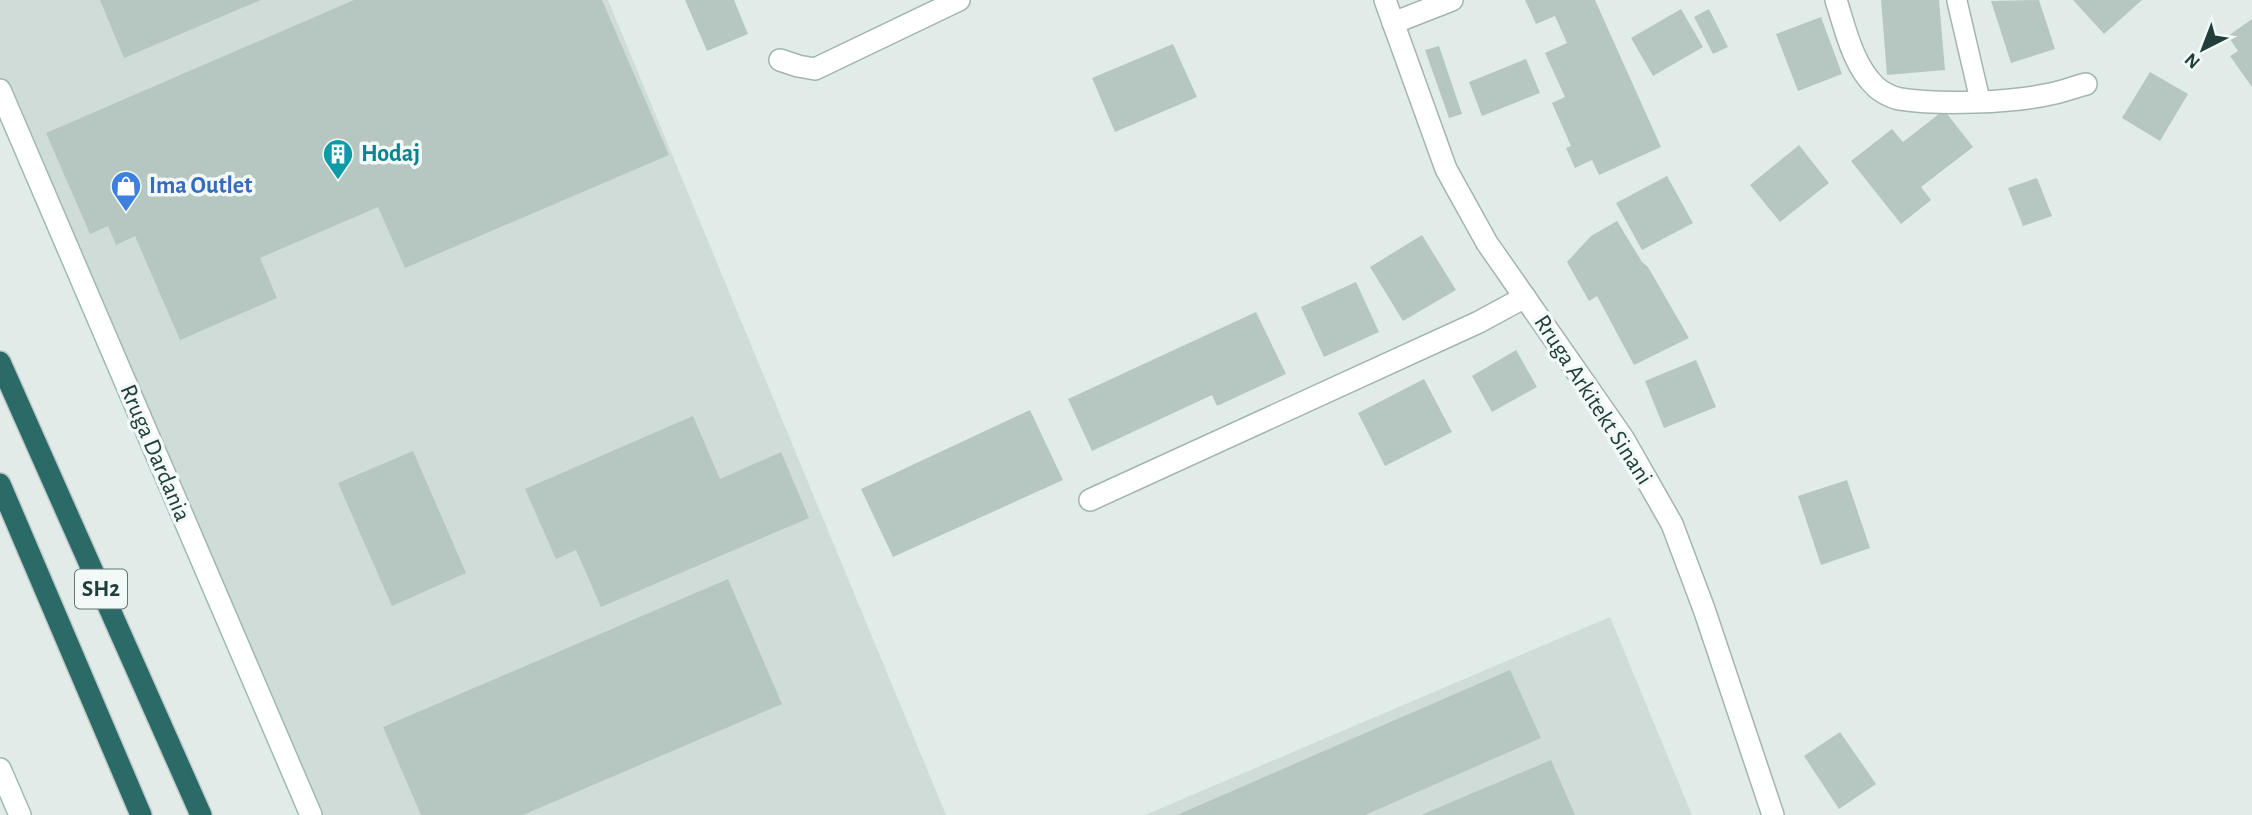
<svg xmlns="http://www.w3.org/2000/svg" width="2252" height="815" viewBox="0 0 2252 815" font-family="'Alegreya Sans',sans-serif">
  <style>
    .built { fill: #cfdcd8 }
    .building { fill: #b6c7c2 }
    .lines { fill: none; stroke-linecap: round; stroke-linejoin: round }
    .service-casing { stroke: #a4b4b1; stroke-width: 22 }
    .minor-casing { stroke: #a4b4b1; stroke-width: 24 }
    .secondary-casing { stroke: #9fb9b3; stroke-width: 24 }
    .motorway-casing { stroke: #c1c9c8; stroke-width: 24 }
    .service { stroke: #fff; stroke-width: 19 }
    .minor { stroke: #fff; stroke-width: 21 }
    .secondary { stroke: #fff; stroke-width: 21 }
    .motorway { stroke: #2b6b67; stroke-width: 21 }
    .labels { text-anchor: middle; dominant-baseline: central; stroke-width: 7; stroke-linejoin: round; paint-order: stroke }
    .shield { fill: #f2f9f6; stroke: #607672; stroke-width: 2 }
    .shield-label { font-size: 23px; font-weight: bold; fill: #213e3a }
    .culture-label { font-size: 24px; font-weight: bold; fill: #0d838f; stroke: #f2f9f6; text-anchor: start }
    .shop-label { font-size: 24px; font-weight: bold; fill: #366cbe; stroke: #f2f9f6; text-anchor: start }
    .street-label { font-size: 24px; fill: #213e3a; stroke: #f2f9f6 }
  </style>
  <rect width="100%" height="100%" fill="#e1ece9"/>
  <g class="built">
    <path d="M 0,0 L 608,0 L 946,815 L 311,815 L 0,90 Z"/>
    <path d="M 1610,617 L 1692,815 L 1145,815 Z"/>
  </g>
  <g class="building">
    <path d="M 100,0 L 261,0 L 124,58 Z"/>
    <path d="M 354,0 L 602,0 L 669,155 L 405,268 L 378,207 L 260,258 L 277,298 L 180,340 L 135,236 L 116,245 L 108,226 L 90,234 L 46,133 Z"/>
    <path d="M 685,0 L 734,0 L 748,34 L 707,51 Z"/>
    <path d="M 1525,0 L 1595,0 L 1661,147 L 1599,175 L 1592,160 L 1575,168 L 1566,148 L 1571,146 L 1552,103 L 1565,97 L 1545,53 L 1567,43 L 1555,16 L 1536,24 Z"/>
    <path d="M 1881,0 L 1939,0 L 1945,70 L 1887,75 Z"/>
    <path d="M 2039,0 L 2055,49 L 2011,63 L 1991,1 Z"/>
    <path d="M 2073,0 L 2142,0 L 2104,34 Z"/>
    <path d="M 1681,9 L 1703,47 L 1653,76 L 1631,38 Z"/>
    <path d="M 1709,9 L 1728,47 L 1713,54 L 1694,17 Z"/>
    <path d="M 1821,17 L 1842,74 L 1798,91 L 1776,34 Z"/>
    <path d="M 2252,19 L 2252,87 L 2230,56 L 2238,51 L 2228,36 Z"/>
    <path d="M 1173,44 L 1197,97 L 1115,132 L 1092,78 Z"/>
    <path d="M 1439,46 L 1462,114 L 1449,118 L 1425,50 Z"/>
    <path d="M 1526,59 L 1540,93 L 1482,116 L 1469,82 Z"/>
    <path d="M 2150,72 L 2188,94 L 2160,141 L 2122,118 Z"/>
    <path d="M 1944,110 L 1973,147 L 1921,187 L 1931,200 L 1901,224 L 1851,161 L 1892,129 L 1903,142 Z"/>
    <path d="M 1799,145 L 1829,183 L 1780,222 L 1750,185 Z"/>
    <path d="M 1667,176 L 1693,223 L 1642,250 L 1616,203 Z"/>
    <path d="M 2037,178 L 2052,216 L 2023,226 L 2008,188 Z"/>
    <path d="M 1617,221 L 1642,262 L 1648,267 L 1689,338 L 1634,365 L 1597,296 L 1589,301 L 1567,262 L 1591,236 Z"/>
    <path d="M 1422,235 L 1456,290 L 1403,321 L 1370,267 Z"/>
    <path d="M 1356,282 L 1379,332 L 1324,357 L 1301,307 Z"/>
    <path d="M 1256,312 L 1286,374 L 1217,406 L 1212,395 L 1092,451 L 1068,399 Z"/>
    <path d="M 1516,350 L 1537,387 L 1492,412 L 1472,376 Z"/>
    <path d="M 1696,360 L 1716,407 L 1664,428 L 1645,381 Z"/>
    <path d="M 1424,379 L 1452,432 L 1385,466 L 1358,413 Z"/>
    <path d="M 1030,410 L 1063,480 L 893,557 L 861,489 Z"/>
    <path d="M 693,416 L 720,479 L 781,452 L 809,518 L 601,607 L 576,550 L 556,559 L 525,489 Z"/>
    <path d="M 413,451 L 466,573 L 392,606 L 338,483 Z"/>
    <path d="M 1847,480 L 1870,548 L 1821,565 L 1798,496 Z"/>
    <path d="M 728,579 L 782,704 L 523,815 L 421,815 L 383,727 Z"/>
    <path d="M 1510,670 L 1541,738 L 1365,815 L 1177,815 Z"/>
    <path d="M 1840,732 L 1876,784 L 1839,809 L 1804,756 Z"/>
    <path d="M 1551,760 L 1575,815 L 1421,815 Z"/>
  </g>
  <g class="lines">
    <g class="service-casing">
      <path id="service" d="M 1957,1 L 1980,100"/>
    </g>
    <g class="minor-casing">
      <g id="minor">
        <path d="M 1385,0 L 1446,169 L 1487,243 L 1623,438 L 1672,524 L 1704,609 L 1773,815"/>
        <path d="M 1836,0 C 1845,28 1853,66 1876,87 C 1881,92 1893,98 1900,99 C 1938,105 2012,103 2050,94 C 2062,92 2074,87 2086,84"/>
        <path d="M 1393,23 L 1452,0"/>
        <path d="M 780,60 L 798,66 L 815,69 L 959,0"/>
        <path d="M 1090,500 L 1479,322 L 1525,297"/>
      </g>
    </g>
    <g class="secondary-casing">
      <g id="secondary">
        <path d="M 0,90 L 311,815"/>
        <path d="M 0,769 L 20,815"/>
      </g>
    </g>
    <g class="motorway-casing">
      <g id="motorway">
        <path d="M 0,362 L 201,815"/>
        <path d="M 0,484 L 141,815"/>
      </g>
    </g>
    <use href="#service" class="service"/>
    <use href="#minor" class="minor"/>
    <use href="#secondary" class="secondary"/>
    <use href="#motorway" class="motorway"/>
  </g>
  <defs>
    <g id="building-pin" transform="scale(1.575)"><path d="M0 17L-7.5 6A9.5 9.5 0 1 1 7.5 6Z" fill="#0f9aa8" stroke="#f2f9f6"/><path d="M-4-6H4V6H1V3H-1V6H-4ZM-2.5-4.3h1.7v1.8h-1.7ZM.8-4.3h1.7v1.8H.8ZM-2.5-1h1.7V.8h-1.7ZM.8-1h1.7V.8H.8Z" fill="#fff"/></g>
    <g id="shop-pin" transform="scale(1.575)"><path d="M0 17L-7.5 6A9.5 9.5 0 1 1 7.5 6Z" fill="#3f7fe0" stroke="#f2f9f6"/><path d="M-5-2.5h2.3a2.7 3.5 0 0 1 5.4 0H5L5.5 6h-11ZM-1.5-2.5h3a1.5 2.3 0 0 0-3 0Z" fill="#fff"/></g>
  </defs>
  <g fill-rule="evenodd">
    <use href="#building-pin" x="338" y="154"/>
    <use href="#shop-pin" x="126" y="186"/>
  </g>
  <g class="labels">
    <rect class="shield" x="75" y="569.5" width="52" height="39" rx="5"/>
    <g class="shield-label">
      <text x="101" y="589">SH2</text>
    </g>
    <g class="culture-label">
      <text x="361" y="154">Hodaj</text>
    </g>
    <g class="shop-label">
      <text x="149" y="186">Ima Outlet</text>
    </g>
    <g class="street-label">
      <text transform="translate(1593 400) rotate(57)">Rruga Arkitekt Sinani</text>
      <text transform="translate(155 453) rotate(67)">Rruga Dardania</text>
    </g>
  </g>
  <g transform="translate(2203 49) rotate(222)" stroke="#f2f9f6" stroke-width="5" paint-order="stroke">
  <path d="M0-5L12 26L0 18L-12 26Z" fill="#213e3a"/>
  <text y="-10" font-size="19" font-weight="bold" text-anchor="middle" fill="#213e3a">N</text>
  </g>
</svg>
